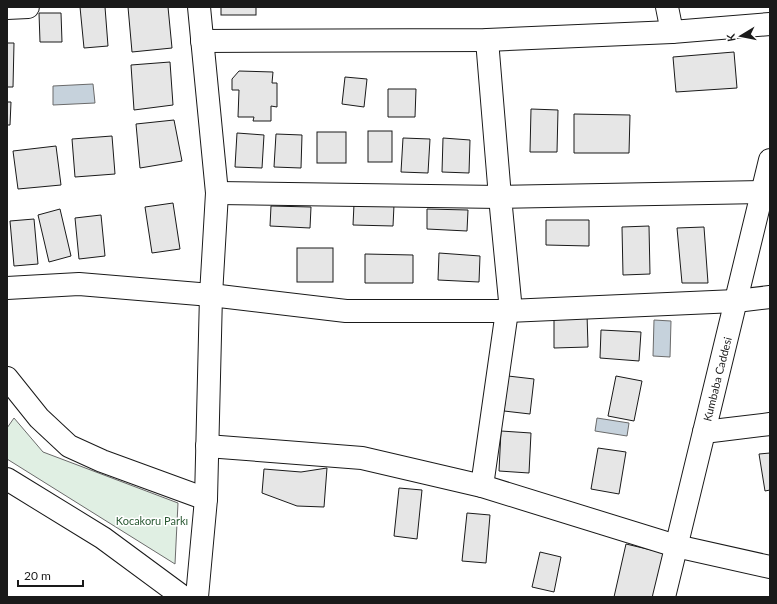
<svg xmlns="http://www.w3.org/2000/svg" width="777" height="604" viewBox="0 0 777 604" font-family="Lato,sans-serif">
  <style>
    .green { fill: #e0efe3; stroke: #6a6a6a }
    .water { fill: #c6d2dc; stroke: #6a6a6a }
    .building { fill: #e6e6e6; stroke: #1a1a1a }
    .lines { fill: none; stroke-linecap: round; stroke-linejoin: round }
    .minor-casing { stroke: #1a1a1a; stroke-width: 24 }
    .minor { stroke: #fff; stroke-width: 22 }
    .labels { text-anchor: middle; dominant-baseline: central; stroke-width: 3; stroke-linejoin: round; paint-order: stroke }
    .street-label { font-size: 11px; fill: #1a1a1a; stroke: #fff }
    .park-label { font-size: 11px; fill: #2b5a34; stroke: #fff }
  </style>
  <rect width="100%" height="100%" fill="#fff"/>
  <path class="green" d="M 14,418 L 43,452 L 178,503 L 175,564 L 7,459 L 7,428 Z"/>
  <g class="water">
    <path d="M 93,84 L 95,103 L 53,105 L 53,86 Z"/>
    <path d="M 654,320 L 671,321 L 670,357 L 653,356 Z"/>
    <path d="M 597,418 L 629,423 L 627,436 L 595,431 Z"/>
  </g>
  <g class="building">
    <path d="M 80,7 L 105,7 L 108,46 L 84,48 Z"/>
    <path d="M 128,7 L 168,7 L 172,48 L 132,52 Z"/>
    <rect x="221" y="7" width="35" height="8"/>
    <path d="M 39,13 L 61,13 L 62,42 L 40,42 Z"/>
    <path d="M 7,43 L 14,43 L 13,87 L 7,87 Z"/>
    <path d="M 734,52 L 737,88 L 676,92 L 673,57 Z"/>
    <path d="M 170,62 L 173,105 L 134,110 L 131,65 Z"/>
    <path d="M 239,71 L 273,72 L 272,83 L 277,83 L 277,107 L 271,106 L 271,121 L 253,121 L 254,117 L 238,117 L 239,90 L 232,90 L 232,79 Z"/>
    <path d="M 345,77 L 367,79 L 364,107 L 342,104 Z"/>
    <path d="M 388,89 L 416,89 L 415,117 L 388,117 Z"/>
    <path d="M 7,102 L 11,102 L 10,125 L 7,125 Z"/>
    <path d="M 531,109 L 558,110 L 557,152 L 530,152 Z"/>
    <path d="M 574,114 L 630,115 L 629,153 L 574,153 Z"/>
    <path d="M 174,120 L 182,161 L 140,168 L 136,124 Z"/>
    <rect x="368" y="131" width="24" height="31"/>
    <rect x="317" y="132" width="29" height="31"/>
    <path d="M 237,133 L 264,135 L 262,168 L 235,167 Z"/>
    <path d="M 276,134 L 302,135 L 301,168 L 274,167 Z"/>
    <path d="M 112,136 L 115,174 L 75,177 L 72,139 Z"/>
    <path d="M 403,138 L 430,139 L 428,173 L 401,172 Z"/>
    <path d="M 443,138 L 470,140 L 469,173 L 442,172 Z"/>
    <path d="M 56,146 L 61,185 L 18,189 L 13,151 Z"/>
    <path d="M 173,203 L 180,249 L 152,253 L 145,207 Z"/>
    <path d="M 354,204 L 394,205 L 393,226 L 353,225 Z"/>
    <path d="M 271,206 L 311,207 L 310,228 L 270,226 Z"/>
    <path d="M 60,209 L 71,256 L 49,262 L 38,215 Z"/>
    <path d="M 427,209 L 468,210 L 467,231 L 427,229 Z"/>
    <path d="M 101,215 L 105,256 L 79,259 L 75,218 Z"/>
    <path d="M 34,219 L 38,264 L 14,266 L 10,221 Z"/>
    <path d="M 546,220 L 589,220 L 589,246 L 546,245 Z"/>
    <path d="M 649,226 L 650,274 L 623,275 L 622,227 Z"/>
    <path d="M 704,227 L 708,283 L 682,283 L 677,228 Z"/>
    <rect x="297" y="248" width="36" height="34"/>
    <path d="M 439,253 L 480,256 L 479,282 L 438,280 Z"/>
    <path d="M 365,254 L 413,255 L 413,283 L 365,283 Z"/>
    <path d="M 587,314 L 588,347 L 554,348 L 554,315 Z"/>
    <path d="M 601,330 L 641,332 L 639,361 L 600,358 Z"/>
    <path d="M 508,376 L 534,379 L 530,414 L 504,411 Z"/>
    <path d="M 616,376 L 642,381 L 634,421 L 608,416 Z"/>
    <path d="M 501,431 L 531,433 L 529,473 L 499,471 Z"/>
    <path d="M 598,448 L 626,452 L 619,494 L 591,489 Z"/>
    <path d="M 770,453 L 770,490 L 765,491 L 759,454 Z"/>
    <path d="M 327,468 L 324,507 L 297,506 L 262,493 L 264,469 L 301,472 Z"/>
    <path d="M 399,488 L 422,490 L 417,539 L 394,536 Z"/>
    <path d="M 467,513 L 490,515 L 486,563 L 462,561 Z"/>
    <path d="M 626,544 L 664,553 L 654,597 L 614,597 Z"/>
    <path d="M 540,552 L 561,557 L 554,592 L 532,587 Z"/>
  </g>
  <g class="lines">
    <g class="minor-casing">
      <g id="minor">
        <path d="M 667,7 L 672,32 L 770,24"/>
        <path d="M 7,8 L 28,7"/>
        <path d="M 202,41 L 487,40 L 672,32"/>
        <path d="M 217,193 L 500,197 L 487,40"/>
        <path d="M 7,288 L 79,284 L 211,295 L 346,311 L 507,311 L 736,301 L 770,297"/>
        <path d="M 511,311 L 500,197 L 762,192"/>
        <path d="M 7,378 L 39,418 L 69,446 L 102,461 L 206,499"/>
        <path d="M 704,432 L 770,424"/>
        <path d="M 207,446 L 362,458 L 482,486 L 676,546 L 770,567"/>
        <path d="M 7,479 L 103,538 L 183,597"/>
        <path d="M 482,486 L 507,311"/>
        <path d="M 197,597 L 206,499 L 211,295 L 217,193 L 199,7"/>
        <path d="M 664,597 L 770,160"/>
      </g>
    </g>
    <use href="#minor" class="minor"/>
  </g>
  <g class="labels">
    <g class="street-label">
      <text transform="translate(717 379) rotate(-76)">Kumbaba Caddesi</text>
    </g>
    <g class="park-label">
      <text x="152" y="520">Kocakoru Parkı</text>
    </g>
  </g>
  <rect width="777" height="604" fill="none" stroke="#1a1a1a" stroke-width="16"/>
  <g transform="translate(741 36) rotate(260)" stroke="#ffffff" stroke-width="3" paint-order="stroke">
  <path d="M0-3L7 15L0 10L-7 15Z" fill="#1a1a1a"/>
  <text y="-6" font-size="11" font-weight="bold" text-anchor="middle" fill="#1a1a1a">K</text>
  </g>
  <path d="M18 580v6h65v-6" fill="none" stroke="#1a1a1a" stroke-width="2"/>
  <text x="24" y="580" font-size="12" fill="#1a1a1a" stroke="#ffffff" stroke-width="3" paint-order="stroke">20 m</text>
</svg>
